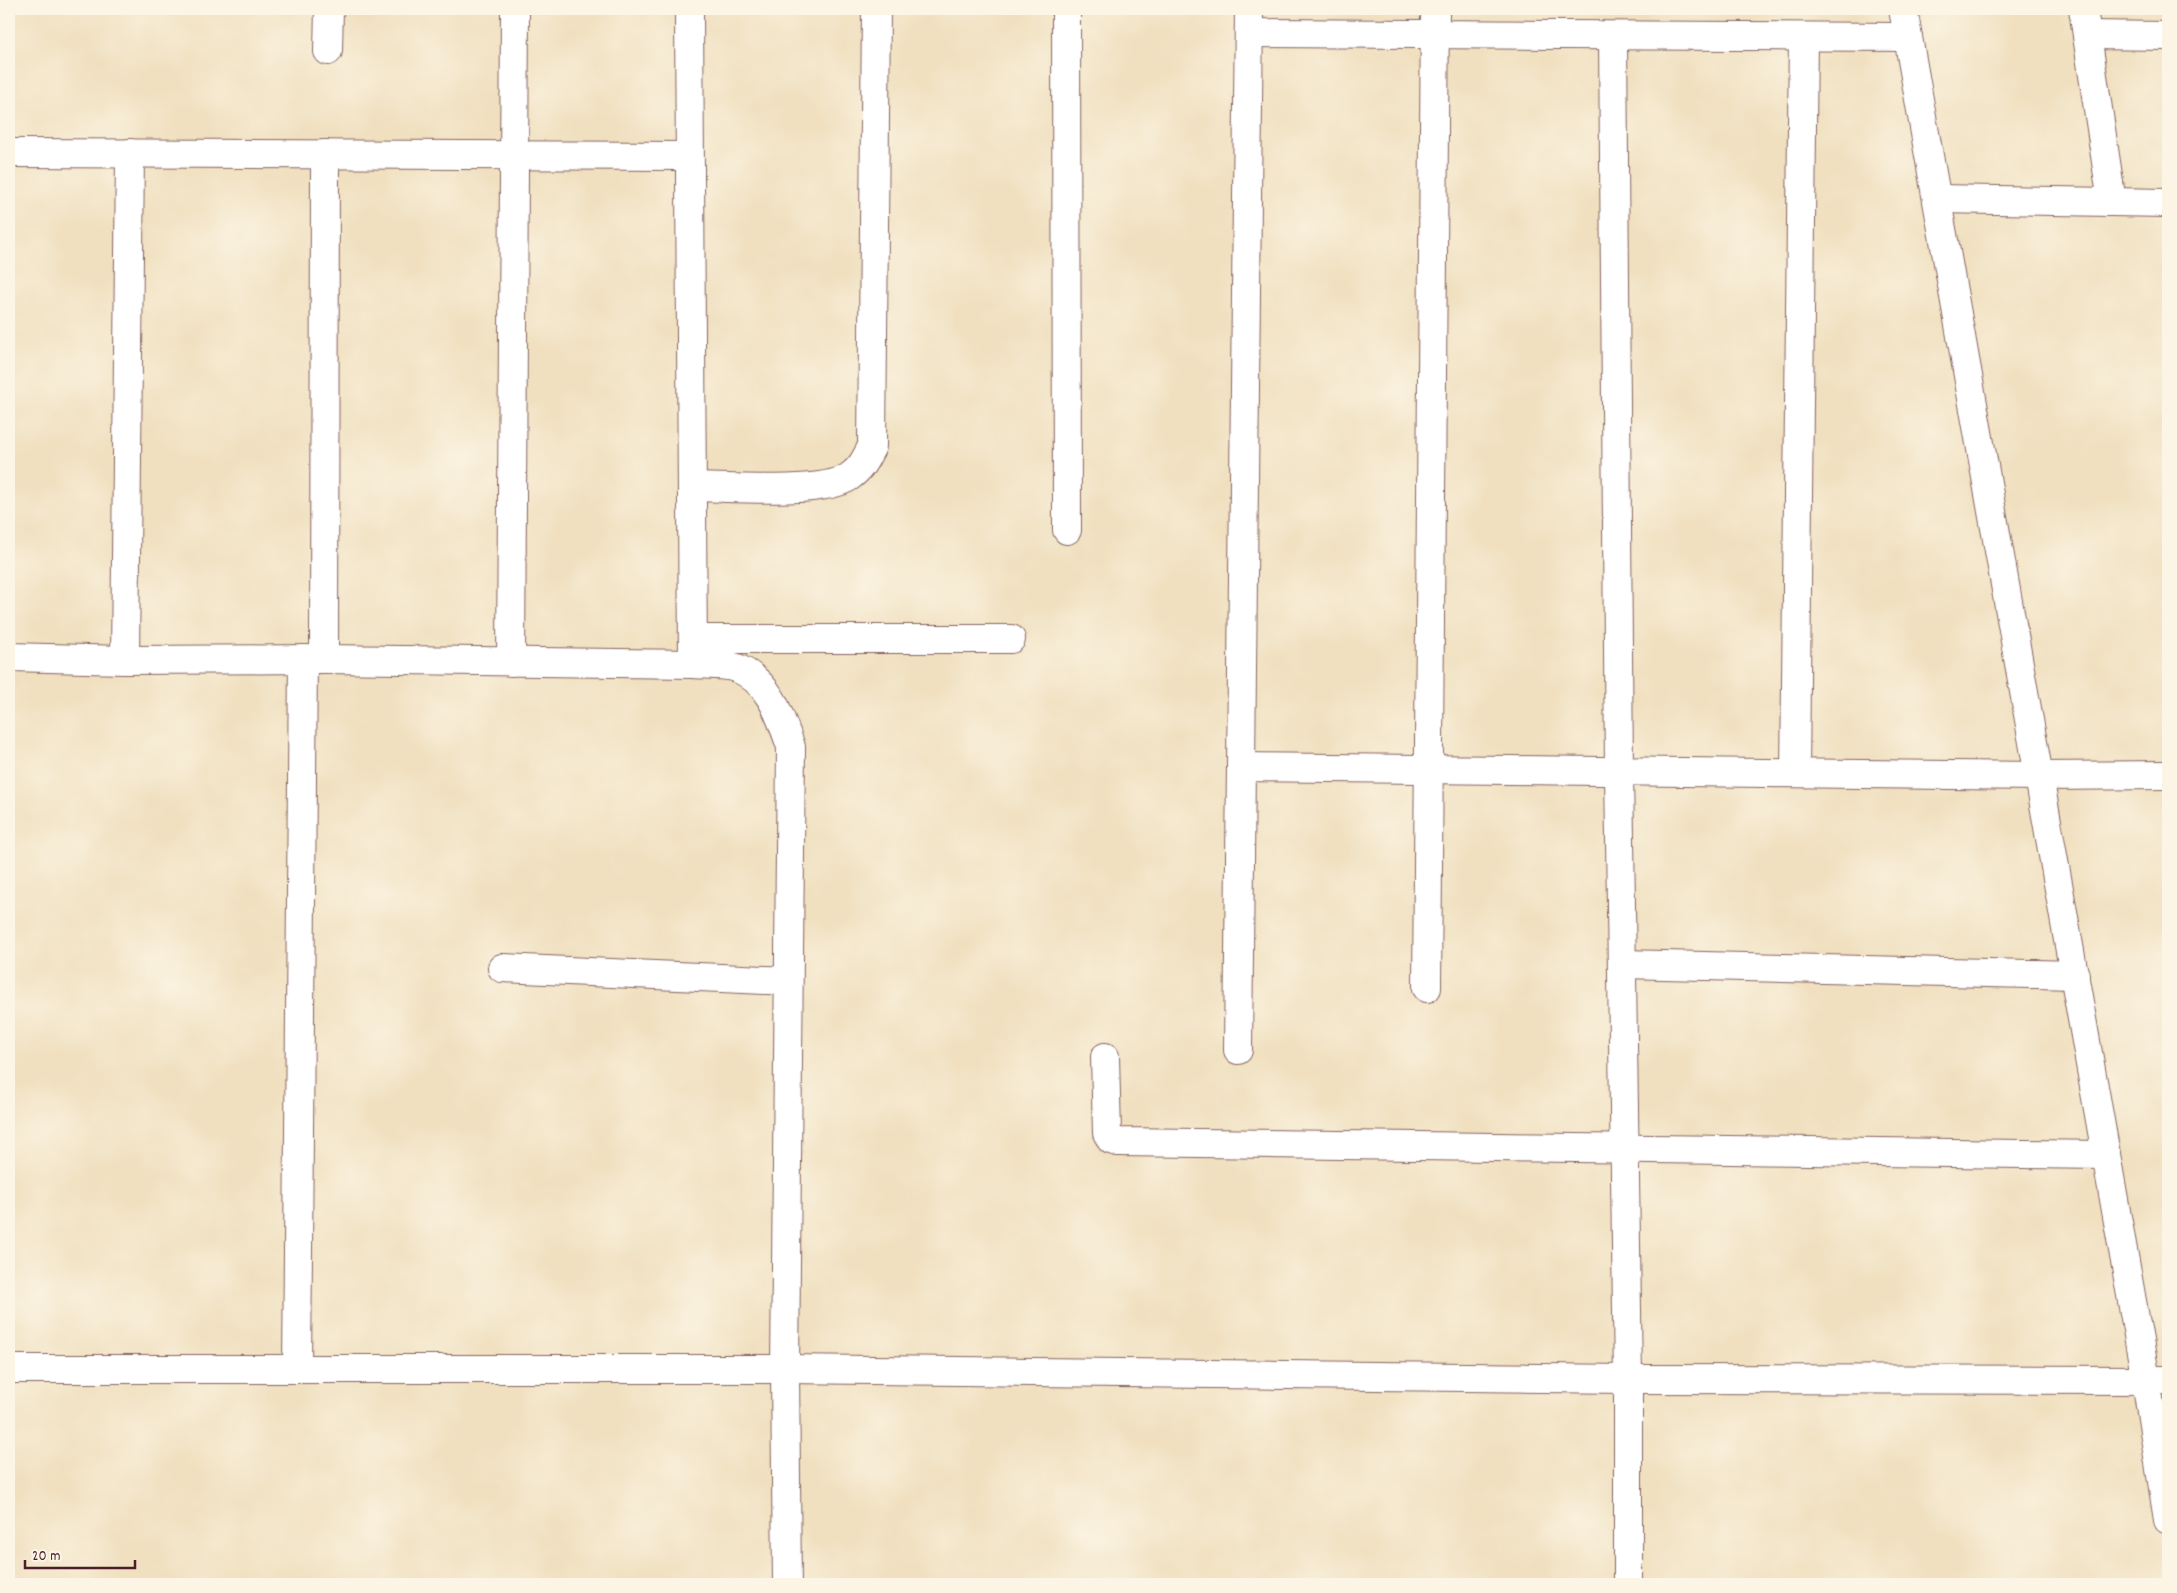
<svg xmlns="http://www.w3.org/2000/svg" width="2177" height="1593" viewBox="0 0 2177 1593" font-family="Dekko,sans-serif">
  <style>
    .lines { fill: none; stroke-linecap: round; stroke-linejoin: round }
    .street-casing { stroke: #84635f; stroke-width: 30 }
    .street { stroke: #fff; stroke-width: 28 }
  </style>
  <rect width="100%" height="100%" fill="#fcf5e5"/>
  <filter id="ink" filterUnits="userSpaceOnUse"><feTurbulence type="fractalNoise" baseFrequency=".02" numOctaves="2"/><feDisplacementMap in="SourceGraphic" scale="10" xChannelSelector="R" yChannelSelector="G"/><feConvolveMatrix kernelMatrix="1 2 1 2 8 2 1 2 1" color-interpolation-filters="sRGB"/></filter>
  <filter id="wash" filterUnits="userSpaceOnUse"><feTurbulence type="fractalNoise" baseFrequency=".0096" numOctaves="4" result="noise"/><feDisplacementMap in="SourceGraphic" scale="20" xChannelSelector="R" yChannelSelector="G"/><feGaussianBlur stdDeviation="1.12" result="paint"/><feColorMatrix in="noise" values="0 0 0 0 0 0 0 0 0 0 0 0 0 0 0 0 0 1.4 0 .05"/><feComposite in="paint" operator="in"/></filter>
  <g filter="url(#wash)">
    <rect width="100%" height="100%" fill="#f0e0c0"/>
  </g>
  <g filter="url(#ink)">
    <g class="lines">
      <g class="street-casing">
        <g id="street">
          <path d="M 689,9 L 693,664"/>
          <path d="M 1066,9 L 1067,530"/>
          <path d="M 1903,9 L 2146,1380 L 2168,1520"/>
          <path d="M 2083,9 L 2112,202"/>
          <path d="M 1249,33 L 1908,37"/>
          <path d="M 2087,35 L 2168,36"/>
          <path d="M 1613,36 L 1619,772 L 1628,1379 L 1628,1584"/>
          <path d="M 328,51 L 329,9"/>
          <path d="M 9,153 L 689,156"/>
          <path d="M 1938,199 L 2168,203"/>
          <path d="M 692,487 C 728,487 822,495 849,477 C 861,469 866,458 872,446 L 876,9"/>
          <path d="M 693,639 L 1011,639"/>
          <path d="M 9,657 L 125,660 L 324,659 L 693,664 C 706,665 725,664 737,668 C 770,682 780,715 791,747 L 785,1369 L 787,1584"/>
          <path d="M 324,659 L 325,154"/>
          <path d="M 125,660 L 130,153"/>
          <path d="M 511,662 L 515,9"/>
          <path d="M 1243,767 L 2040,776 L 2168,775"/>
          <path d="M 1795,773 L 1803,37"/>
          <path d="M 1622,964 L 2075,975"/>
          <path d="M 502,968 L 788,981"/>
          <path d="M 1427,988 L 1435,9"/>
          <path d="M 1238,1050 L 1249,9"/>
          <path d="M 1105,1057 L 1107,1133 L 1111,1140 L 1118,1142 L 2106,1155"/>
          <path d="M 9,1369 L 785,1369 L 1628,1379 L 2168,1380"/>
          <path d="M 297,1369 L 303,659"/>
        </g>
      </g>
      <use href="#street" class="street"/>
    </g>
  </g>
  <rect width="2177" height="1593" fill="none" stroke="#fcf5e5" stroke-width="30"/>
  <path d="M25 1560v8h110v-8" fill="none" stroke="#4a1f2b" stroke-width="2.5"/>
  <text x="32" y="1560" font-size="15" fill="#4a1f2b" stroke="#fcf5e5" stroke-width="4" paint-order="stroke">20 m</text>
</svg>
